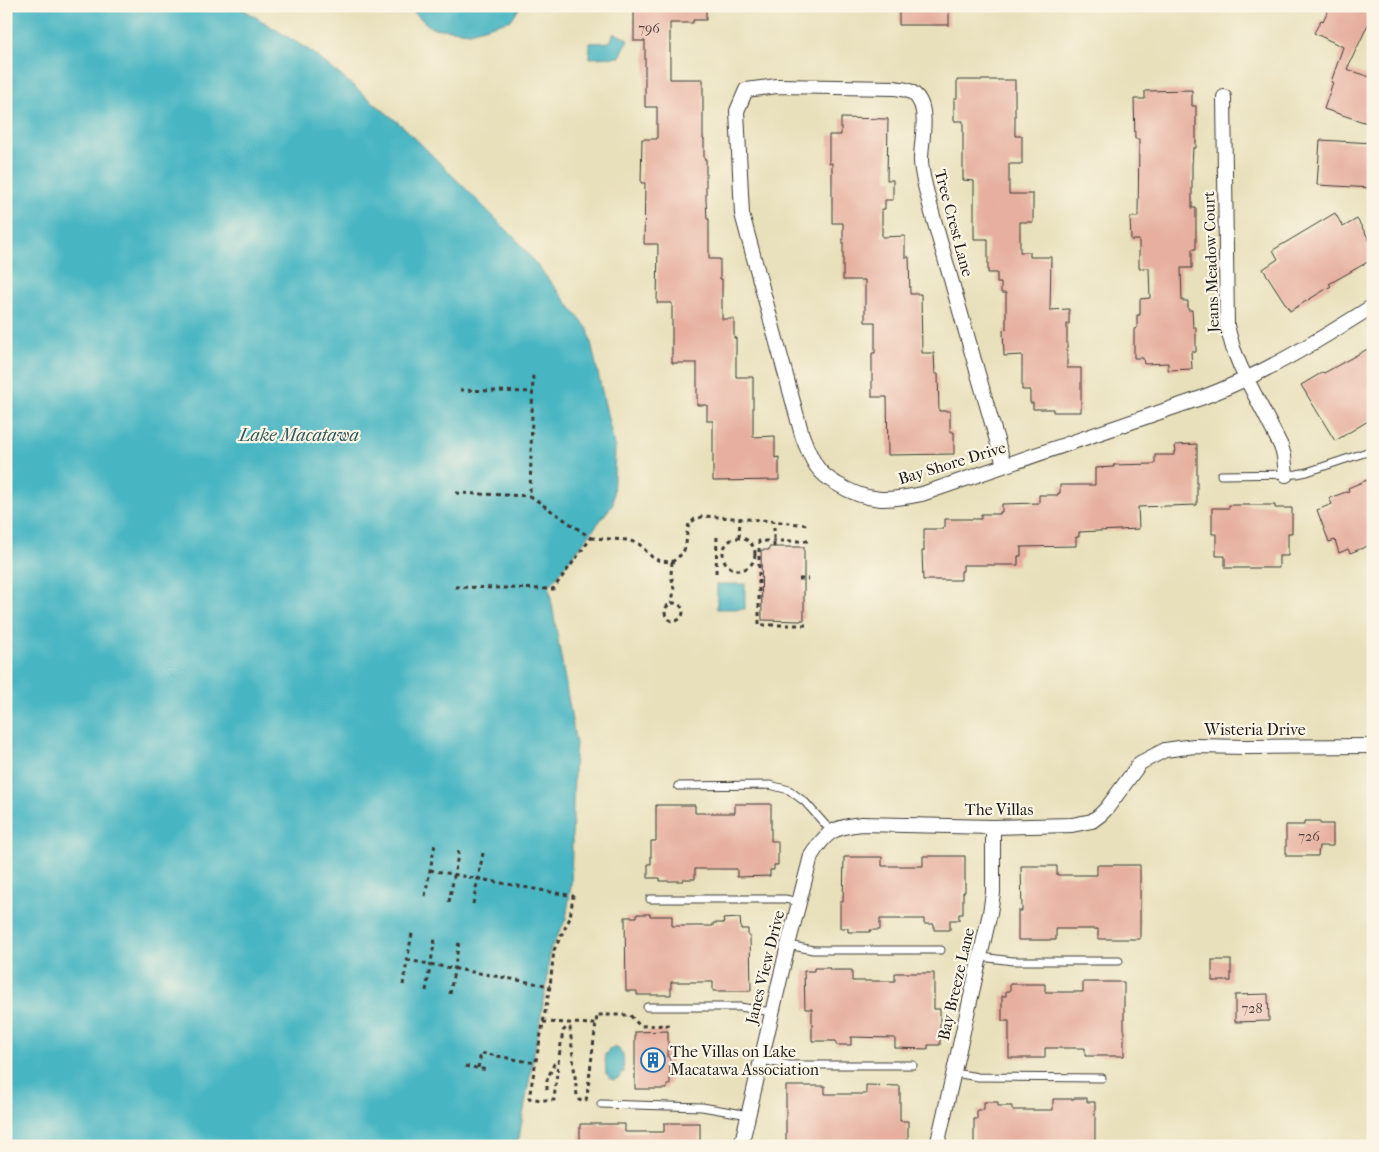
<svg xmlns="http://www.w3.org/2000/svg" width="1379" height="1152" viewBox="0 0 1379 1152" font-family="'IM FELL French Canon',serif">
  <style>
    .water { fill: #47b5c2; stroke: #32686f }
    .building { fill: #e6af9f }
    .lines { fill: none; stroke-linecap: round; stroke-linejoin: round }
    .service-casing { stroke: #3b3934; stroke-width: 9 }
    .minor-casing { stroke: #3b3934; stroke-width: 16 }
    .path { stroke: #3b3934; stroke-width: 3; stroke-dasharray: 4 4; stroke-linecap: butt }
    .service { stroke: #fff; stroke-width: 7 }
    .minor { stroke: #fff; stroke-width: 14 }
    .labels { text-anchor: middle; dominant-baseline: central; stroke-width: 4.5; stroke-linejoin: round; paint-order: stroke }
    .number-label { font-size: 14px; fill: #4e413d }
    .street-label { font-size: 16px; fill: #1c1c1c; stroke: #fcf5e5 }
    .poi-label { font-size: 16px; fill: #1c1c1c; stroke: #fcf5e5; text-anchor: start }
    .water-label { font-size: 18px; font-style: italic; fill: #2d595e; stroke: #fcf5e5 }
  </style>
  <rect width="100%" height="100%" fill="#fcf5e5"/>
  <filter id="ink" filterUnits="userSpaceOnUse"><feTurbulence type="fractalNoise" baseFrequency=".02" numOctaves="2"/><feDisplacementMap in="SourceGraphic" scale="10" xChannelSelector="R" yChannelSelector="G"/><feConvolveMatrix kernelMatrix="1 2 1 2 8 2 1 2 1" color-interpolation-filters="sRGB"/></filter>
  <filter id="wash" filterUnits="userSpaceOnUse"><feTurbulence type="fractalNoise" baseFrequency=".0096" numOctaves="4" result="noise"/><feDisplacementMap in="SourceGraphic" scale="20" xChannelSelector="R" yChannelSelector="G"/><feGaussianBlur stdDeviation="1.12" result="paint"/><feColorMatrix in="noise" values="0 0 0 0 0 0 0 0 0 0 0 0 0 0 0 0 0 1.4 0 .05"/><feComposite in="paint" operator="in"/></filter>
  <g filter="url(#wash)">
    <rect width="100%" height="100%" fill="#e8e0bb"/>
    <g class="water">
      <path d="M 6,6 L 238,6 L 312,52 L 406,129 L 517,240 L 588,329 L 615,449 L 613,504 L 549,587 L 576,744 L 574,771 L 571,886 L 566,919 L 550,950 L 547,982 L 519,1138 L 515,1146 L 6,1146 Z"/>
      <path d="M 407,6 L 521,6 L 511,20 L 470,32 L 431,28 Z"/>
      <path d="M 614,33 L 628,39 L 620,57 L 590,58 L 589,43 L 610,42 Z"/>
      <rect x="717" y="584" width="28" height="25"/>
      <path d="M 614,1047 L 619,1049 L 621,1054 L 623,1054 L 624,1073 L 622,1073 L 619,1078 L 614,1080 L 609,1078 L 608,1074 L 606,1074 L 605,1054 L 607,1054 L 609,1049 Z"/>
    </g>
    <g id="blocks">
      <g class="building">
        <path d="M 634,6 L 706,6 L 706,20 L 693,20 L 693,23 L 670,23 L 670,79 L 703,79 L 703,139 L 704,139 L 704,159 L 706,159 L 706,200 L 707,219 L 709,219 L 709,259 L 720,259 L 720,279 L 722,279 L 722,319 L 734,319 L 734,338 L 736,338 L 736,377 L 753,377 L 753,437 L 775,436 L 775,458 L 779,457 L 779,480 L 713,481 L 713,421 L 707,421 L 707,405 L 697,405 L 697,363 L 672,363 L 672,303 L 657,303 L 658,244 L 644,244 L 645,183 L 641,183 L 642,139 L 657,139 L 657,107 L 645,107 L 645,41 L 634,41 Z"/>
        <path d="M 902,6 L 949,6 L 949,25 L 899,25 L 899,8 L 902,8 Z"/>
        <path d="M 1330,6 L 1373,6 L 1373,14 L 1347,69 L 1373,78 L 1373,125 L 1324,109 L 1333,82 L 1331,82 L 1343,47 L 1314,33 L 1321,20 L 1323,21 Z"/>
        <path d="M 957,80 L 1015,80 L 1015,136 L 1022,136 L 1022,164 L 1009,164 L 1009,194 L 1033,194 L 1033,222 L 1020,222 L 1020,252 L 1030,252 L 1030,257 L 1051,257 L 1050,310 L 1069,309 L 1069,324 L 1067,324 L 1067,368 L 1081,368 L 1081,412 L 1053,412 L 1053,409 L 1033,409 L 1033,403 L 1030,403 L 1030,390 L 1022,390 L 1022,355 L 1004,356 L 1003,330 L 1006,329 L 1006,293 L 1001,293 L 1001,283 L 997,283 L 997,273 L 988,273 L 988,239 L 974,239 L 974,181 L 963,180 L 963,121 L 954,121 L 954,99 L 957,98 Z"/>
        <path d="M 1192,90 L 1192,106 L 1196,106 L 1196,148 L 1193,148 L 1192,166 L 1192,208 L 1196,208 L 1196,249 L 1192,249 L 1192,268 L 1181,268 L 1182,301 L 1188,301 L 1188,310 L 1192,310 L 1193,327 L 1196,327 L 1196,352 L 1191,352 L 1192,369 L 1168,370 L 1168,363 L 1144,364 L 1143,358 L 1134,358 L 1134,329 L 1137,328 L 1137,315 L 1140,315 L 1140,299 L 1150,298 L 1149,268 L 1139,268 L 1139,240 L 1131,240 L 1130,217 L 1138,217 L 1139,139 L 1135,139 L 1134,99 L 1145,99 L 1145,91 Z"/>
        <path d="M 841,118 L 888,119 L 887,180 L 893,180 L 893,200 L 885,200 L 885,209 L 882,209 L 882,237 L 905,236 L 905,257 L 909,257 L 910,294 L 921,294 L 922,353 L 934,353 L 935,374 L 938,374 L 939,411 L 950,411 L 950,432 L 954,432 L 954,454 L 888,455 L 887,397 L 872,397 L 872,353 L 875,353 L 875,322 L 865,322 L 865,280 L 843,280 L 843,223 L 832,223 L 832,163 L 829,163 L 829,135 L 841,135 Z"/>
        <path d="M 1320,140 L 1373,143 L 1373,188 L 1317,185 Z"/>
        <path d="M 1335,213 L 1343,227 L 1357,219 L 1373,246 L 1373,259 L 1329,284 L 1331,286 L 1290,311 L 1263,269 L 1278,259 L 1273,250 Z"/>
        <path d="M 1373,346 L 1373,418 L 1335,441 L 1301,385 L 1323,372 L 1324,373 Z"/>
        <path d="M 1197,444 L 1197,505 L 1138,507 L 1139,529 L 1079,532 L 1079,537 L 1076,537 L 1076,546 L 1021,547 L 1021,556 L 1018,556 L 1018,565 L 963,565 L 963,571 L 961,571 L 961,580 L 923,580 L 922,551 L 924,551 L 924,529 L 943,529 L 943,527 L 945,527 L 945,519 L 981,519 L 981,514 L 1000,514 L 1000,512 L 1002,512 L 1002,504 L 1039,503 L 1039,495 L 1058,495 L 1058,493 L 1060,493 L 1060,485 L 1095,485 L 1095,468 L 1114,467 L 1113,465 L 1155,464 L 1155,455 L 1174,455 L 1174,452 L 1176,452 L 1175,445 Z"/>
        <path d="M 1367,480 L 1369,486 L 1373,484 L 1373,544 L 1350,553 L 1348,549 L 1339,553 L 1335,540 L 1329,542 L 1317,510 L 1332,504 L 1329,498 L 1349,491 L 1348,488 Z"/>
        <path d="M 1229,505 L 1275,505 L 1275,508 L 1292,508 L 1292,533 L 1288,533 L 1288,556 L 1279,556 L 1279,568 L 1225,568 L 1225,556 L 1216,556 L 1216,534 L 1212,534 L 1212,508 L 1229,508 Z"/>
        <path d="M 769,547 L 804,547 L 804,620 L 801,620 L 801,621 L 762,620 L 761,550 L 769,550 Z"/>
        <path d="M 735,804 L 771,804 L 771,841 L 778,841 L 778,865 L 774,865 L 774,870 L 770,870 L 770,876 L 737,877 L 737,869 L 695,869 L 695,879 L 683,879 L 683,881 L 660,881 L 660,878 L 648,878 L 648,864 L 651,864 L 651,841 L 656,841 L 656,805 L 695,805 L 695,813 L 735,813 Z"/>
        <path d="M 1304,821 L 1320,821 L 1320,824 L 1333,824 L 1333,846 L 1319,846 L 1318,856 L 1286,856 L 1286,825 L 1304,825 Z"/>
        <path d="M 923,856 L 965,856 L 965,892 L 963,892 L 963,914 L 959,914 L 959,920 L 950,920 L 950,930 L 934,930 L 934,924 L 924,924 L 924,919 L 880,919 L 880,930 L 870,930 L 870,932 L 848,932 L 848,928 L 840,928 L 840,902 L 843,902 L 844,857 L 882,857 L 882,866 L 923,866 Z"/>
        <path d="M 1097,865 L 1140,865 L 1140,939 L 1098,939 L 1098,929 L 1056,929 L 1056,940 L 1018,940 L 1018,911 L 1022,911 L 1021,866 L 1057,866 L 1057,875 L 1097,875 Z"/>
        <path d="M 637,914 L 650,914 L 650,916 L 672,916 L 672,926 L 713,926 L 713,923 L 724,923 L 723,919 L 740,918 L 741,929 L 748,929 L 748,936 L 750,936 L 751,991 L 713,991 L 713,982 L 671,982 L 671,995 L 637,995 L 637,991 L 626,991 L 625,917 L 637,917 Z"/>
        <rect x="1212" y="960" width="19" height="21"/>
        <path d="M 814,968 L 830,968 L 830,970 L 852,970 L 852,981 L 895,981 L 895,973 L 934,973 L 934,1009 L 940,1009 L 940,1045 L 928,1045 L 928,1049 L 895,1048 L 895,1038 L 851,1037 L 851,1045 L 836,1045 L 836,1041 L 812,1041 L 812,1009 L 805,1009 L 804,971 L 814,971 Z"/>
        <path d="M 1083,982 L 1124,982 L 1124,1056 L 1085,1056 L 1085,1048 L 1045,1048 L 1045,1058 L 1009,1058 L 1009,1021 L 1002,1021 L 1002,996 L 1006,996 L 1006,991 L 1010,991 L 1010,984 L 1045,984 L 1045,992 L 1083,992 Z"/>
        <path d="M 1268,994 L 1269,1021 L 1235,1022 L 1235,995 Z"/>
        <path d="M 668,1031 L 668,1057 L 670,1057 L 670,1085 L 667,1085 L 667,1089 L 635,1089 L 635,1032 Z"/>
        <path d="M 866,1085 L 900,1086 L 900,1121 L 908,1121 L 908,1146 L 786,1146 L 786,1086 L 825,1086 L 825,1094 L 866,1094 Z"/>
        <path d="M 1074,1098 L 1087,1098 L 1087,1102 L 1095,1102 L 1095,1146 L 974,1146 L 974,1119 L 977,1119 L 977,1110 L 984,1110 L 984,1102 L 998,1102 L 998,1106 L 1012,1106 L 1012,1110 L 1053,1110 L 1053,1099 L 1074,1099 Z"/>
        <path d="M 664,1123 L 700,1123 L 700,1146 L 580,1146 L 580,1124 L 625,1124 L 625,1132 L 664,1132 Z"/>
      </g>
    </g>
  </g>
  <g filter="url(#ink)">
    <use href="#blocks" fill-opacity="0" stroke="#3b3934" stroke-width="1"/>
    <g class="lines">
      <g class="service-casing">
        <g id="service">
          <path d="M 1221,475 L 1297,474 L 1307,472 L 1367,452"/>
          <path d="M 678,786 L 770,785 L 789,790 L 805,802 L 831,831"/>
          <path d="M 650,899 L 785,899 L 799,902"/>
          <path d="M 788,945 L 813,950 L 941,950"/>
          <path d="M 981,957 L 1013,961 L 1119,961"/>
          <path d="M 647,1007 L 740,1007 L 772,1012"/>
          <path d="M 761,1060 L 789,1065 L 913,1065"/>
          <path d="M 954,1073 L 978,1077 L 1102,1078"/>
          <path d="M 601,1104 L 702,1107 L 749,1115"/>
        </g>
      </g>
      <g class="minor-casing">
        <g id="minor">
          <path d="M 1224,97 L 1227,326 L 1233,348 L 1241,368 L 1281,446 L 1284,456 L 1286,475"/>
          <path d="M 1004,465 L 932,213 C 928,196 922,179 921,162 C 920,141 934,100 907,90 C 904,89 899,89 895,88 L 777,86 L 746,90 L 737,111 L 742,214 L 802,435 C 806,446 810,457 817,467 C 822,474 830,480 837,484 C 868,503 889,501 922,494 L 1201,398 C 1262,375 1318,341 1373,306"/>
          <path d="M 741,1146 L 788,945 L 811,856 C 826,832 833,827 862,824 L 993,827 L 1072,825 L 1092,821 L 1100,815 L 1107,808 L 1140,763 L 1165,750 L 1194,746 L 1247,747 L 1373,746"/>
          <path d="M 937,1146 L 990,913 L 993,893 L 993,827"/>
        </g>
      </g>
      <g class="path">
        <path d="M 460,390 L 533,392"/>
        <path d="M 456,493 L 530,496"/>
        <path d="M 739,537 L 740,519"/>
        <circle cx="739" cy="554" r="16"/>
        <path d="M 591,538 L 628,540 L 639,544 L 652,557 L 660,561 L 672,562 L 683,553 L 686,544 L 687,531 L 689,524 L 695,519 L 704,516 L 761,520 L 808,525"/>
        <path d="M 808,541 L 759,541 L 759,625 L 808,625"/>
        <path d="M 774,547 L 774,521"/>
        <path d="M 672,562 L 671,574 L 674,589 L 672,603"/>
        <path d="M 716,573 L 717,536"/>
        <path d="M 799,579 L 808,579"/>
        <path d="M 455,587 L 553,589 L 591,538 L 530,496 L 533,372"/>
        <circle cx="674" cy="612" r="9"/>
        <path d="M 430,870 L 573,896 L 570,918 L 554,950 L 550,986 L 529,1098 L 541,1100 L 554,1100 L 558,1063 L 563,1031 L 566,1028 L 570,1028 L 577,1096 L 579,1100 L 582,1101 L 586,1100 L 587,1096 L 597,1015 L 630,1015 L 640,1026 L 673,1025"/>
        <path d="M 425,896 L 435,844"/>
        <path d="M 449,902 L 459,850"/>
        <path d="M 473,904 L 483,853"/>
        <path d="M 407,960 L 550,986"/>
        <path d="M 403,985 L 412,933"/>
        <path d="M 426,991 L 435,939"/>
        <path d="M 450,994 L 459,942"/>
        <path d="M 543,1022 L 596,1024"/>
        <path d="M 728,1055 L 748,1056"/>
        <path d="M 673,1056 L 676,1056"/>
        <path d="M 465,1066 L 488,1070"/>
        <path d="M 478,1068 L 481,1053 L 535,1063"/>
        <path d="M 547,1090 L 547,1080 L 554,1064 L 558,1063"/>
      </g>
      <use href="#service" class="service"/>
      <use href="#minor" class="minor"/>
    </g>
  </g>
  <defs>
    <g id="building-ring" transform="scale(1.25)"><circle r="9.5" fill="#fcf5e5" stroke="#1f6fb2" stroke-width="1.5"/><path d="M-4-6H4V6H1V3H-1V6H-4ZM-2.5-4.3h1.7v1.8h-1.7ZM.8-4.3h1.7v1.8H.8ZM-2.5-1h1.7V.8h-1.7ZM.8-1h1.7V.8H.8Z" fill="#1f6fb2"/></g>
  </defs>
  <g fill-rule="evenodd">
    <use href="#building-ring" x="653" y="1060"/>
  </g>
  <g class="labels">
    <g class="number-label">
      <text x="649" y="28">796</text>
      <text x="1309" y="836">726</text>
      <text x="1252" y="1008">728</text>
    </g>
    <g class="street-label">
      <text transform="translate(954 223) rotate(75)">Tree Crest Lane</text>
      <text transform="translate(1211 262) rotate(-92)">Jeans Meadow Court</text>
      <text transform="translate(952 463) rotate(-17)">Bay Shore Drive</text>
      <text x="1255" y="729">Wisteria Drive</text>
      <text x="999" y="809">The Villas</text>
      <text transform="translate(765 967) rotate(-76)">Janes View Drive</text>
      <text transform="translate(956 984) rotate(-77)">Bay Breeze Lane</text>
    </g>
    <g class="poi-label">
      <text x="670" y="1051">The Villas on Lake<tspan x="670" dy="18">Macatawa Association</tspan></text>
    </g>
    <g class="water-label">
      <text x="299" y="435">Lake Macatawa</text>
    </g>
  </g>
  <rect width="1379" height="1152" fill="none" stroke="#fcf5e5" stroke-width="25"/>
</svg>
